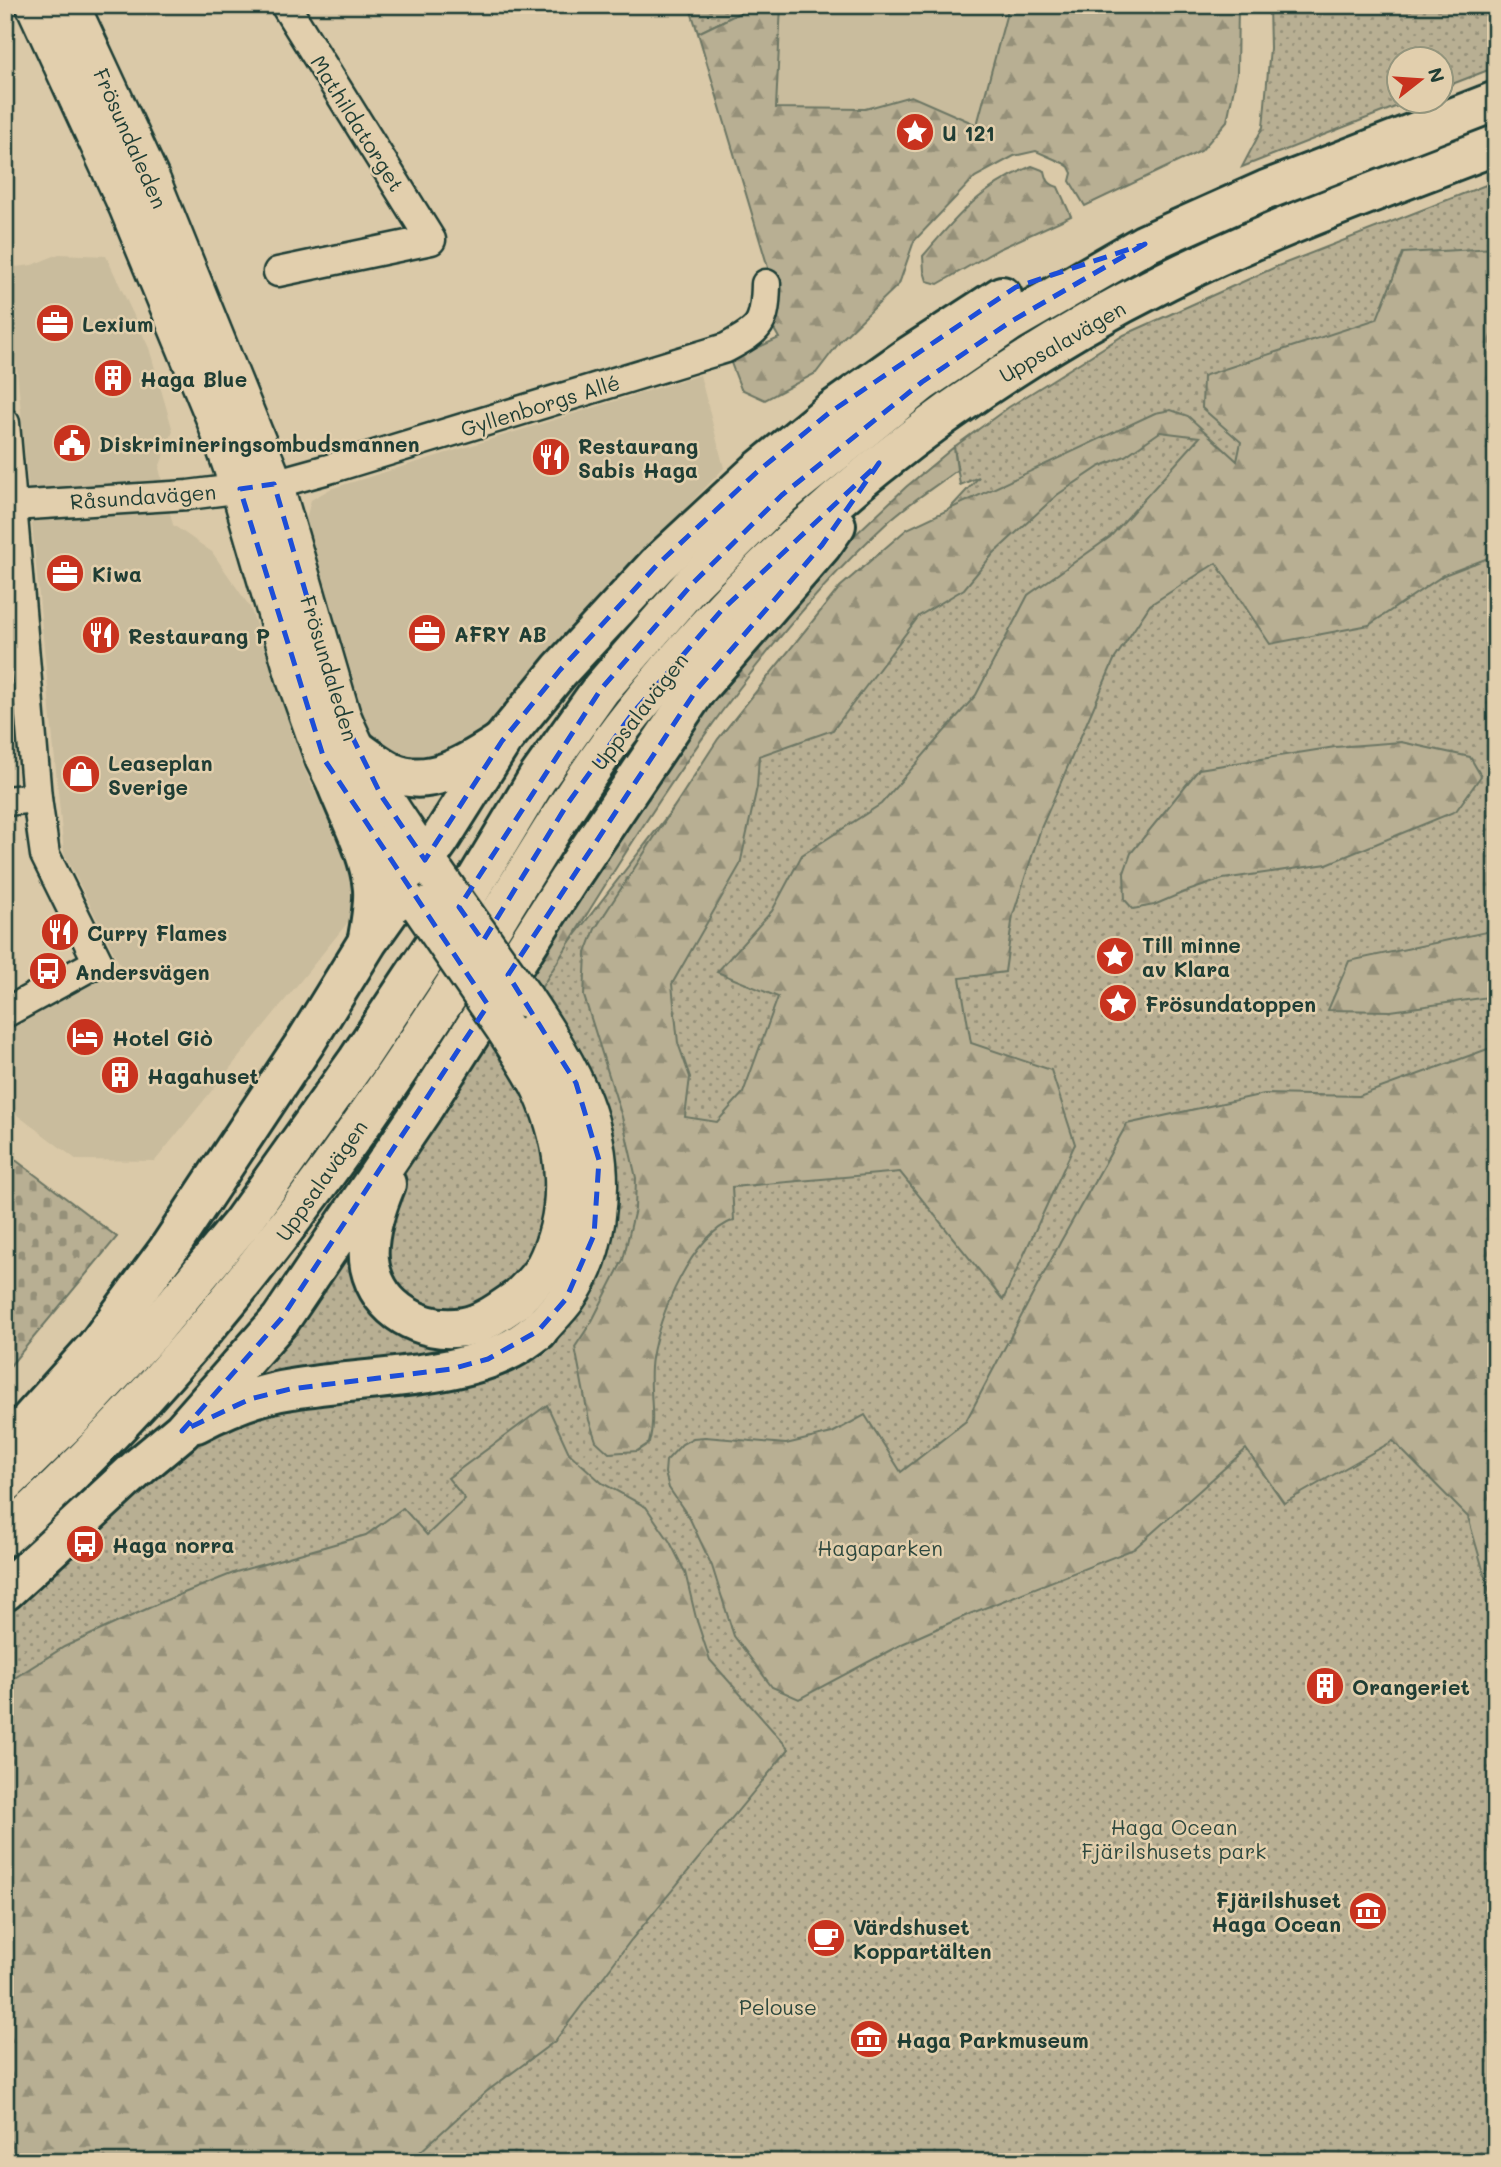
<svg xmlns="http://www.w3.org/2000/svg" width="1501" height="2167" viewBox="0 0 1501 2167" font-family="Mali,sans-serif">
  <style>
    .built { fill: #c9bc9d }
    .grass { fill: url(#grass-dots); stroke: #6c7664; stroke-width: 2 }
    .forest { fill: url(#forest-firs); stroke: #6c7664; stroke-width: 2; fill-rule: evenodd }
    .cemetery { fill: url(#cemetery-stones); stroke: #6c7664; stroke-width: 2 }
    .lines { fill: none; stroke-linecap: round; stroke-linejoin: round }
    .minor-casing { stroke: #1f3d34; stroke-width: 33 }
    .major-casing { stroke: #1f3d34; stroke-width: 42 }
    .highway-casing { stroke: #1f3d34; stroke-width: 44 }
    .minor { stroke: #e2cfad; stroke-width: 28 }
    .major { stroke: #e2cfad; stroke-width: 37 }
    .highway { stroke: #e2cfad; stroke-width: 38 }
    .major-bridge-casing { stroke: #1f3d34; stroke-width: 42; stroke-linecap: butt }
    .major-bridge { stroke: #e2cfad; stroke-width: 37 }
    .marked { fill: none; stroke: #1d4ed8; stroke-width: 5; stroke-dasharray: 14 9; stroke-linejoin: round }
    .labels { text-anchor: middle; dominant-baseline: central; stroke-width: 5; stroke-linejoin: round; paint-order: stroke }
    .street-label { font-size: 21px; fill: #1f3d34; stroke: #e2cfad }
    .poi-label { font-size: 21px; font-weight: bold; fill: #1f3d34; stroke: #e2cfad; text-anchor: start }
    .park-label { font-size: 21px; fill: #2e483e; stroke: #e2cfad }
  </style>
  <defs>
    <pattern id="grass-dots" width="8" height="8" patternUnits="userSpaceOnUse" patternTransform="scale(1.75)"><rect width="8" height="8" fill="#b8af93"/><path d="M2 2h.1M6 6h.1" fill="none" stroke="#959079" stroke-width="1.8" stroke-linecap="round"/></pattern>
    <pattern id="forest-firs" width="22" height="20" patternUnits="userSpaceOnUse" patternTransform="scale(1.75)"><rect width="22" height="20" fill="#b8af93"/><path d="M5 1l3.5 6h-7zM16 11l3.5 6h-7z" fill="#959079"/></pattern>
    <pattern id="cemetery-stones" width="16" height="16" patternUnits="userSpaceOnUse" patternTransform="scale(1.75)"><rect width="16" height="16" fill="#b8af93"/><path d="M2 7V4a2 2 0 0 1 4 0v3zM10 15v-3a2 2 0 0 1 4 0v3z" fill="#959079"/></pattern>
  </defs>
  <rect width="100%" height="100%" fill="#dac9a8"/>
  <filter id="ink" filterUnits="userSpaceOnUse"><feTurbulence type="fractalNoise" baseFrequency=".0143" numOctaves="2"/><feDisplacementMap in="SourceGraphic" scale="14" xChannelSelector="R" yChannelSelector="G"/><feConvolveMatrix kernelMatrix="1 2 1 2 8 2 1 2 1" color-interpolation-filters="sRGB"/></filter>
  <g filter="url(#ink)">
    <g class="built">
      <path d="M 781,5 L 1009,5 L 977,125 L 911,96 L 865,109 L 776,109 Z"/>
      <path d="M 59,254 L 106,256 L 149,348 L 173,431 L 159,468 L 173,525 L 212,552 L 250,607 L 304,768 L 365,901 L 155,1161 L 77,1160 L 5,1106 L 5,1025 L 120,965 L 64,853 L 7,268 L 32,265 Z"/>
      <path d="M 700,375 L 724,468 L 549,651 L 505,711 L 467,748 L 422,767 L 369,739 L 355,706 L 353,679 L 306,519 L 311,500 L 330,489 Z"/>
    </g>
    <g class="grass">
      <path d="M 689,5 L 756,5 L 698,33 Z"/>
      <path d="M 1269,5 L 1496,5 L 1496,67 L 1442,88 L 1442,60 L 1400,60 L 1400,102 L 1408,102 L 1242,167 L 1263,127 L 1270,48 Z"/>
      <path d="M 1496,181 L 1496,2162 L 5,2162 L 5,1610 L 95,1533 L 490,1028 L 496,1037 L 678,802 L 979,477 L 960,485 L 954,447 L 1009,407 L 1124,335 L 1278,266 Z"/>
    </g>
    <g class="forest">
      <path d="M 756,5 L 781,5 L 776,108 L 865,109 L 911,96 L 977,125 L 1009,5 L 1238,6 L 1237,73 L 1227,121 L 1201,151 L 1085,206 L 1070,181 L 1072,173 L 1069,167 L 1063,163 L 1036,151 L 1014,156 L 975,177 L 914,241 L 899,284 L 842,339 L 816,373 L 765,400 L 741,389 L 731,363 L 748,352 L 779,338 L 770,322 L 772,281 L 698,33 Z"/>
      <path d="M 1032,166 L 1045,171 C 1047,180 1048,184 1058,187 L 1071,216 L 999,249 L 938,284 L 927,281 L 924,271 L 923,256 C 958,215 981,187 1032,166 Z"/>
      <path d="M 1496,248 L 1496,555 L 1444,575 L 1369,625 L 1270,644 L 1216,563 L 1150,605 L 1114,660 L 1041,828 L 1013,915 L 1005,972 L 960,978 L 971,1043 L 1051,1070 L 1075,1144 L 1003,1300 L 900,1172 L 732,1187 L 734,1220 C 691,1236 659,1315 652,1358 C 647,1388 657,1415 649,1443 L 637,1451 L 609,1453 L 596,1441 L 589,1420 L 575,1347 L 592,1321 L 623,1260 L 635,1209 L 636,1178 L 622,1117 L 584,996 L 586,953 L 595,929 L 718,739 L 840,587 L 907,529 L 1155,413 L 1171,410 L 1188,416 L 1237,461 L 1241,442 L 1202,408 L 1203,376 L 1377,319 L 1403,253 ZM 1160,432 L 1200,437 L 1110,537 L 1028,595 L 976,695 L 881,804 L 802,855 L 772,911 L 717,972 L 778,997 L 743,1093 L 717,1122 L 685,1117 L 690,1077 L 678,1043 L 672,984 L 740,865 L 757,787 L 759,756 L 833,730 L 919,616 L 964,589 L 993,554 L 1057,495 L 1099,467 L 1125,456 Z"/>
      <path d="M 954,447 L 957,470 C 935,487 910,502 889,521 C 743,656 639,830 535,998 L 523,976 L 701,704 L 837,552 L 906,487 Z"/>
      <path d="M 1401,742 L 1470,757 L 1481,776 L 1456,811 L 1327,864 L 1223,879 L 1182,893 L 1154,905 L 1133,909 L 1125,900 L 1124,873 L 1131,853 L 1199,769 L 1335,747 Z"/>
      <path d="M 1496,930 L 1496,996 L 1391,1011 L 1328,1010 L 1349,961 Z"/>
      <path d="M 1496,1046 L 1496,1615 L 1468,1517 L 1393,1441 L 1284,1503 L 1246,1449 L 1134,1549 L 972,1613 L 902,1644 L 799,1699 L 772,1687 L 734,1636 L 712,1566 L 690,1519 L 669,1488 L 665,1473 L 666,1461 L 682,1444 L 693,1438 L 705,1437 L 786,1444 L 832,1433 L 865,1415 L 901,1472 L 966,1421 L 1061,1241 L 1127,1124 L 1264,1094 L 1359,1096 Z"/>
      <path d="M 547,1405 L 569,1453 L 602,1483 L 646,1507 L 670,1542 L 685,1572 L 696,1618 L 710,1660 L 789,1749 L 631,1940 L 555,2041 L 486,2092 L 409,2162 L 5,2162 L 5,1684 L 64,1647 L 164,1601 L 236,1572 L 366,1535 L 403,1508 L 427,1535 L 465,1499 L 448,1478 Z"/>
    </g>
    <path class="cemetery" d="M 5,1152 L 117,1237 L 5,1372 Z"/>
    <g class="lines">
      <g class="minor-casing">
        <g id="minor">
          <path d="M 278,272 L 431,240 L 285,5"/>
          <path d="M 5,423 L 37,798 L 45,855 L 98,962 L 5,1013"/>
          <path d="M 12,506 L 188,495 L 274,484 L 332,468 L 726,348 C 761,329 765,325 766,284"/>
          <path d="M 5,801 L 37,798"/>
        </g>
      </g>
      <g class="major-casing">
        <g id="major">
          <path d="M 35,5 L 128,207 L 215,418 L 240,489 L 296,680 L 324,759 L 337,785 L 421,907"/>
          <path d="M 70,5 L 152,182 L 274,484 L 341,714 C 364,772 399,823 436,874"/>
          <path d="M 524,998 C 572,1070 609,1129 596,1220 C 592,1247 583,1276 566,1299 C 558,1310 547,1320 538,1331"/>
          <path d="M 505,1029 C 517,1049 531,1068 541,1089 C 567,1146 574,1210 544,1267 C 538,1279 525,1290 516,1300"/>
        </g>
      </g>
      <g class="highway-casing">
        <g id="highway">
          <path d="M 355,748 C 366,756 379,766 391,772 C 429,789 467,764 498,744"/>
          <path d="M 337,785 C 350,818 370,854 373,889 C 374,905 371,921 368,938"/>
          <path d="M 386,1184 C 376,1208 365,1242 370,1267 C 379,1310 422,1334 464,1327 C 483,1324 500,1311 516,1300"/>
          <path d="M 196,1423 C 226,1407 258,1394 292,1389 C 359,1377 452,1380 511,1349 C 521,1344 529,1337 538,1331"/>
          <path d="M 5,1448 L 96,1347 L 168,1250 L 307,1040 L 368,941 L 439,841 L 502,741 L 560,670 L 657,565 L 757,472 L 829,413 L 905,359 L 1002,296"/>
          <path d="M 5,1483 L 74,1416 L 152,1332 L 242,1223 L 358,1060 L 468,894 L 537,779 L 601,689 L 693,583 L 782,495 L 922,382 L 1010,322 L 1145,244 L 1266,190 L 1496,101"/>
          <path d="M 5,1536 C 154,1402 279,1246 391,1081 C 428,1026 465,971 500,914 C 542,846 583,776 633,713 C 777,531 958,385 1166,281 C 1272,228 1385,188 1496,145"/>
          <path d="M 5,1591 L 140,1466 L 182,1431 L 281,1319 L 422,1110 L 569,879 L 697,689 L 822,545 L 836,525"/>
        </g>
      </g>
      <use href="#minor" class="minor"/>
      <use href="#major" class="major"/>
      <use href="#highway" class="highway"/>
      <g class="major-bridge-casing">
        <g id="major-bridge">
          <path d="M 436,874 L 524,998"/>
          <path d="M 421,907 L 505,1029"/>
        </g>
      </g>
      <use href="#major-bridge" class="major-bridge"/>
    </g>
  </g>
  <path class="marked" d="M 1145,244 L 1010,322 L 922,382 L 782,495 L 693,583 L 601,689 L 459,907 L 483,941 L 568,803 L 632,714 L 721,611 L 879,463 L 822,545 L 697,689 L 508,975 L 576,1083 L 599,1160 L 594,1235 L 566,1299 L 538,1331 L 488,1359 L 451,1369 L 290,1389 L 250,1399 L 182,1431 L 281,1319 L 488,1005 L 324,759 L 240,489 L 274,484 L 341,714 L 382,797 L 425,860 L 502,741 L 560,670 L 657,565 L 757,472 L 829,413 L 1016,287 Z"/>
  <defs>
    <g id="sight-disc" transform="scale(2.0125)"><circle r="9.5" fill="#c8321e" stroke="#e2cfad"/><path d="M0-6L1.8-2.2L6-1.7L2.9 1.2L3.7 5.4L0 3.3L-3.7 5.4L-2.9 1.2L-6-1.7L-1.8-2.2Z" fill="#fff"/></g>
    <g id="office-disc" transform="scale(2.0125)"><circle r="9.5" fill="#c8321e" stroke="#e2cfad"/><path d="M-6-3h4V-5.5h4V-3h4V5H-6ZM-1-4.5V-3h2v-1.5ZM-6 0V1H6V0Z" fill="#fff"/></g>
    <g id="building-disc" transform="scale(2.0125)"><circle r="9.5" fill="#c8321e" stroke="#e2cfad"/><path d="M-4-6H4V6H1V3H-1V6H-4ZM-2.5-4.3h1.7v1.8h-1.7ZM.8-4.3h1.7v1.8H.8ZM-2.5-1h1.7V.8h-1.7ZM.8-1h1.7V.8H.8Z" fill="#fff"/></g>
    <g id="civic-disc" transform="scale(2.0125)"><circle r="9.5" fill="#c8321e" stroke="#e2cfad"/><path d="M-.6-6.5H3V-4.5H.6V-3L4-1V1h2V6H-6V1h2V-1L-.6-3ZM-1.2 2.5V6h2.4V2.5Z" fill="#fff"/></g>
    <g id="restaurant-disc" transform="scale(2.0125)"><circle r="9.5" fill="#c8321e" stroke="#e2cfad"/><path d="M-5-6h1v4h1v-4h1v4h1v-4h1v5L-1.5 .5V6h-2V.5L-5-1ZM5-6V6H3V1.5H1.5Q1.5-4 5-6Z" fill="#fff"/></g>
    <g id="shop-disc" transform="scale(2.0125)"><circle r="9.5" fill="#c8321e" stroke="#e2cfad"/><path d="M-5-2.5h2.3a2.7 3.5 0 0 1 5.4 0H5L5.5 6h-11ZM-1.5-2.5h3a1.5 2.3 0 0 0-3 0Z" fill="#fff"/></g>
    <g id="bus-disc" transform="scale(2.0125)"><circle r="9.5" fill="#c8321e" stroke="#e2cfad"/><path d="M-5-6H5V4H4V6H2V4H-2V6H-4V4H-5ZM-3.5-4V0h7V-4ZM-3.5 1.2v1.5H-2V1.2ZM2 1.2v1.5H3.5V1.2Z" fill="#fff"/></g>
    <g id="hotel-disc" transform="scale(2.0125)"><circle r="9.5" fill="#c8321e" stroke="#e2cfad"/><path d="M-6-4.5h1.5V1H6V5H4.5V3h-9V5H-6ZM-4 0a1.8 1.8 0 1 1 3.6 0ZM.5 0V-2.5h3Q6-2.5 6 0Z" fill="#fff"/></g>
    <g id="museum-disc" transform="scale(2.0125)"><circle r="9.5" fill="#c8321e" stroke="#e2cfad"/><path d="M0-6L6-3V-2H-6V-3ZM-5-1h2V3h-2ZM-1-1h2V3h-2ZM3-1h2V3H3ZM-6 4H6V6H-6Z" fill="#fff"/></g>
    <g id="cafe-disc" transform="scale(2.0125)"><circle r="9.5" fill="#c8321e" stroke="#e2cfad"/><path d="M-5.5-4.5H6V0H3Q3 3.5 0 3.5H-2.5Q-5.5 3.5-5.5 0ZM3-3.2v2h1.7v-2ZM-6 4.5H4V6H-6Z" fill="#fff"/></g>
  </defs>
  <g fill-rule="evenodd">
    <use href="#sight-disc" x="915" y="132"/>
    <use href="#office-disc" x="55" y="323"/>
    <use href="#building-disc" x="113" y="378"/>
    <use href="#civic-disc" x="72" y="443"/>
    <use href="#restaurant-disc" x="551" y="457"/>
    <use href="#office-disc" x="65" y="573"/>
    <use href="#office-disc" x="427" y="633"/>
    <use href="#restaurant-disc" x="101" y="635"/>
    <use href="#shop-disc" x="81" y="774"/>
    <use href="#restaurant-disc" x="60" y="932"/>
    <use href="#sight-disc" x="1115" y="956"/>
    <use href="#bus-disc" x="48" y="971"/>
    <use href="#sight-disc" x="1118" y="1003"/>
    <use href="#hotel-disc" x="85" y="1037"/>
    <use href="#building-disc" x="120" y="1075"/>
    <use href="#bus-disc" x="85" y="1544"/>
    <use href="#building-disc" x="1325" y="1686"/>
    <use href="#museum-disc" x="1368" y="1911"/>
    <use href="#cafe-disc" x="826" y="1938"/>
    <use href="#museum-disc" x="869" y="2039"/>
  </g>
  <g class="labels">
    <g class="street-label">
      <text transform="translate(358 123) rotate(58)">Mathildatorget</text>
      <text transform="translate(131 138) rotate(66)">Frösundaleden</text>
      <text transform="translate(1062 341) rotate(-30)">Uppsalavägen</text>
      <text transform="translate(540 405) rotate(-17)">Gyllenborgs Allé</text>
      <text transform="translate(143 496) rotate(-4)">Råsundavägen</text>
      <text transform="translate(330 668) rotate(73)">Frösundaleden</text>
      <text transform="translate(639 711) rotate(-52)">Uppsalavägen</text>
      <text transform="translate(321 1180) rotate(-55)">Uppsalavägen</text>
    </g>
    <g class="poi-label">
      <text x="942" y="132">U 121</text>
      <text x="82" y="323">Lexium</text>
      <text x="140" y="378">Haga Blue</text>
      <text x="99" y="443">Diskrimineringsombudsmannen</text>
      <text x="578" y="445">Restaurang<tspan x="578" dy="24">Sabis Haga</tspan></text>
      <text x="92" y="573">Kiwa</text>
      <text x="454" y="633">AFRY AB</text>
      <text x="128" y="635">Restaurang P</text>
      <text x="108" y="762">Leaseplan<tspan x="108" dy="24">Sverige</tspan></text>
      <text x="87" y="932">Curry Flames</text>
      <text x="1142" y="944">Till minne<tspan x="1142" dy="24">av Klara</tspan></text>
      <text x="75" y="971">Andersvägen</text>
      <text x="1145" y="1003">Frösundatoppen</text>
      <text x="112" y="1037">Hotel Giò</text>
      <text x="147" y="1075">Hagahuset</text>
      <text x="112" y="1544">Haga norra</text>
      <text x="1352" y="1686">Orangeriet</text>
      <text x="1341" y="1899" text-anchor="end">Fjärilshuset<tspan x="1341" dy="24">Haga Ocean</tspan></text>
      <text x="853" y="1926">Värdshuset<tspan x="853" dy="24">Koppartälten</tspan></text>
      <text x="896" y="2039">Haga Parkmuseum</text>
    </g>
    <g class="park-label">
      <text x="880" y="1547">Hagaparken</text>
      <text x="1174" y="1826">Haga Ocean<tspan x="1174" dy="24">Fjärilshusets park</tspan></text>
      <text x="778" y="2006">Pelouse</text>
    </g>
  </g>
  <rect width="1501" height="2167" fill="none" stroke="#e2cfad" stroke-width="28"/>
  <rect x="14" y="14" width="1473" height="2139" fill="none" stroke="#1f3d34" stroke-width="2.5" filter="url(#ink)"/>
  <g transform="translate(1420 80) rotate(73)"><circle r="33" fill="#e2cfad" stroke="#94957d" stroke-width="2"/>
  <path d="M0-5L12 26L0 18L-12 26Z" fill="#c8321e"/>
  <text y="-10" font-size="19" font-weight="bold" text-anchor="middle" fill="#1f3d34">N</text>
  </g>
</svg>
